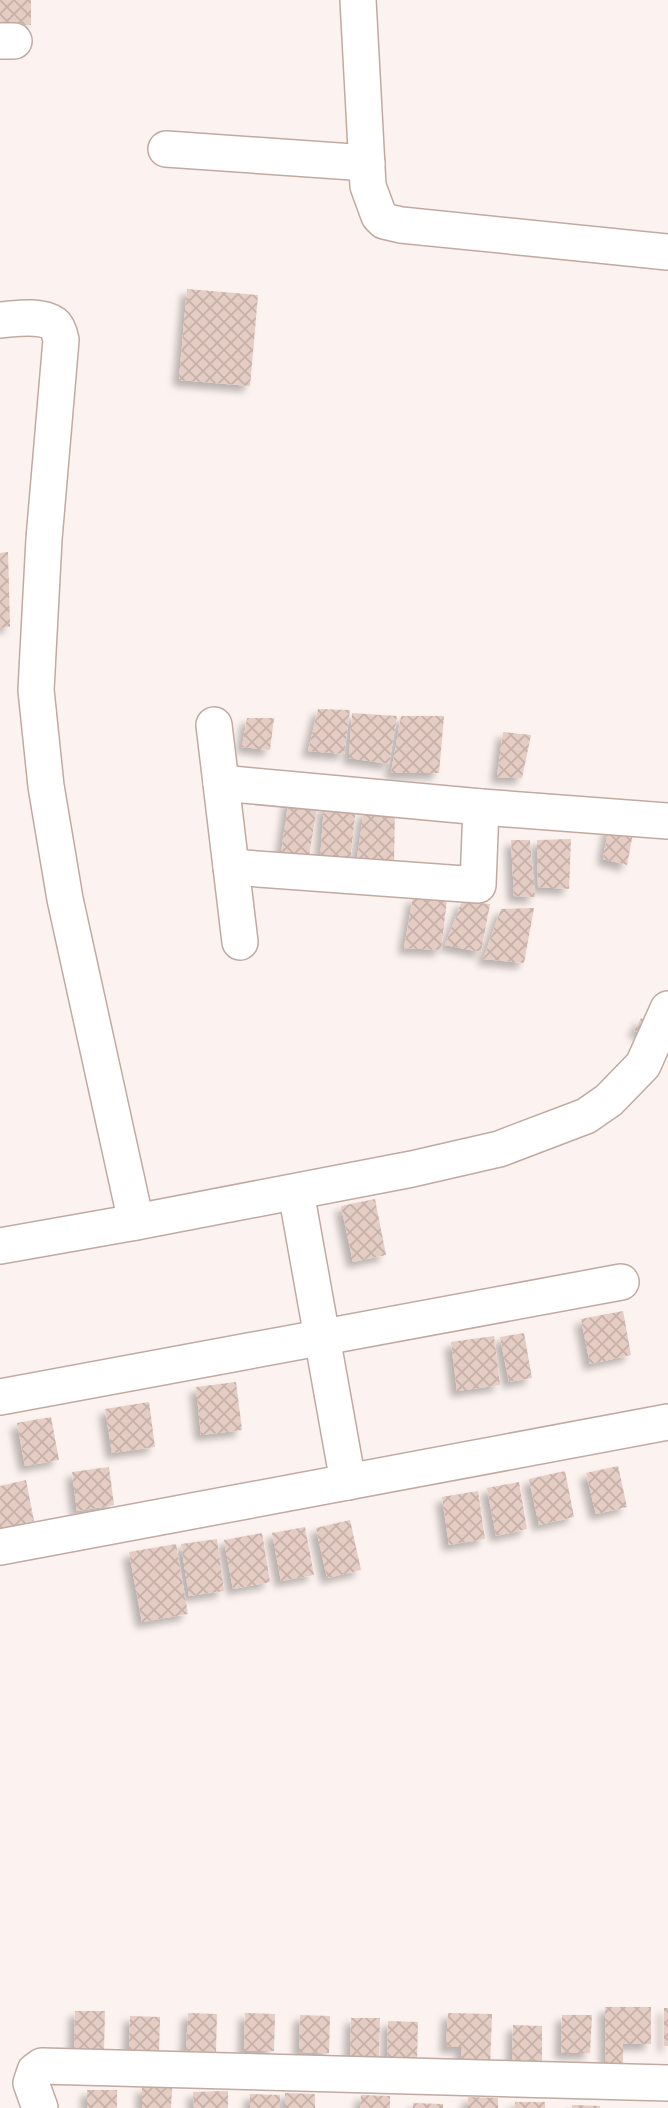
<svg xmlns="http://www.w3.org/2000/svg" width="668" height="2108" viewBox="0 0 668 2108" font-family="'Roboto Serif',serif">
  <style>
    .building { fill: url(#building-cross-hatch); filter: url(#shadow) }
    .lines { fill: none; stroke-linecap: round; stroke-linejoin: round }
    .minor-casing { stroke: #c1aaa1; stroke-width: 38 }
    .minor { stroke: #fff; stroke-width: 35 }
  </style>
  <defs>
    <pattern id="building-cross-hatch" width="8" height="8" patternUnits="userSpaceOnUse" patternTransform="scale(1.75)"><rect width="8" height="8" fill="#e5cdc4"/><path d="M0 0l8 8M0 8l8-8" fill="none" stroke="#c6b1a9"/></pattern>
    <filter id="shadow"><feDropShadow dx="-6" dy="6" stdDeviation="3.5" flood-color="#0004"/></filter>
  </defs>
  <rect width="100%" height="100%" fill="#fcf2ef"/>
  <g class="building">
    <path d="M 0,0 L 31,0 L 31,25 L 0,26 Z"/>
    <path d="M 187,289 L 258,295 L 250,386 L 179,380 Z"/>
    <path d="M 8,552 L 10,627 L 0,628 L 0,553 Z"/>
    <path d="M 318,709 L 350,710 L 344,754 L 308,751 Z"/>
    <path d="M 352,713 L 397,716 L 389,764 L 349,758 Z"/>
    <path d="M 401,716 L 444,716 L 439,773 L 391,773 Z"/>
    <path d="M 247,718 L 274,718 L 270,750 L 242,747 Z"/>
    <path d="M 503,732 L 531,735 L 522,778 L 497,777 Z"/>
    <path d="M 289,798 L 318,802 L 309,856 L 280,860 Z"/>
    <path d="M 324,805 L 356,807 L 350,862 L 320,861 Z"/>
    <path d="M 395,809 L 394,864 L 356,864 L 364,811 Z"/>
    <path d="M 609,825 L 633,833 L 627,865 L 603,859 Z"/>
    <path d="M 571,839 L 569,889 L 538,887 L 537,840 Z"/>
    <path d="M 511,840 L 530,840 L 535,897 L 514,896 Z"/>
    <path d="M 413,897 L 447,900 L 441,950 L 404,948 Z"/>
    <path d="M 462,901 L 490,904 L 481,952 L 445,945 Z"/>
    <path d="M 534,908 L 524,963 L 483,959 L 501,909 Z"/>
    <path d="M 641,1018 L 651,1025 L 646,1035 L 634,1031 Z"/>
    <path d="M 375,1199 L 386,1255 L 353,1262 L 341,1206 Z"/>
    <path d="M 623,1311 L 631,1355 L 590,1364 L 581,1319 Z"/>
    <path d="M 524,1333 L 532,1378 L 509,1382 L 500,1337 Z"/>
    <path d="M 494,1336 L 500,1385 L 457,1391 L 451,1342 Z"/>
    <path d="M 236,1382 L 242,1430 L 201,1435 L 196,1387 Z"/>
    <path d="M 149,1402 L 155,1447 L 112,1453 L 105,1409 Z"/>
    <path d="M 51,1417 L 59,1460 L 25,1466 L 17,1423 Z"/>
    <path d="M 618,1466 L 627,1507 L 596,1514 L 586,1473 Z"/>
    <path d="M 109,1467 L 114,1505 L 77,1511 L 72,1472 Z"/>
    <path d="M 565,1471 L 574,1517 L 539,1525 L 529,1479 Z"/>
    <path d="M 26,1480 L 34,1521 L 0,1528 L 0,1486 Z"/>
    <path d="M 519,1482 L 527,1529 L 496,1536 L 487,1488 Z"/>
    <path d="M 478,1491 L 485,1539 L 449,1545 L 442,1497 Z"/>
    <path d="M 350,1520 L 361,1570 L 327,1578 L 316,1528 Z"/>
    <path d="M 305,1527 L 314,1575 L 281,1581 L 272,1533 Z"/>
    <path d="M 262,1533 L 270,1582 L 233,1589 L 224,1540 Z"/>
    <path d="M 217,1539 L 224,1591 L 189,1596 L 181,1544 Z"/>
    <path d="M 176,1544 L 188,1614 L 142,1622 L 129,1552 Z"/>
    <path d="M 605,2007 L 651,2007 L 651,2044 L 623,2044 L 623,2072 L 606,2073 Z"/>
    <rect x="664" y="2008" width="4" height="38"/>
    <path d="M 75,2011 L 105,2011 L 104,2049 L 74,2049 Z"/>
    <path d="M 188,2013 L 217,2014 L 216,2052 L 186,2051 Z"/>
    <path d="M 245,2013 L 275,2014 L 274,2051 L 244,2051 Z"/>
    <path d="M 448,2013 L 492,2014 L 490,2067 L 461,2066 L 462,2047 L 446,2047 Z"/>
    <path d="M 300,2015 L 330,2016 L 329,2053 L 299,2052 Z"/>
    <path d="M 562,2015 L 592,2015 L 590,2053 L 561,2053 Z"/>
    <path d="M 130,2016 L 160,2017 L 159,2054 L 129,2054 Z"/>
    <path d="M 351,2018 L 380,2018 L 379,2056 L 350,2056 Z"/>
    <path d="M 388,2021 L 418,2022 L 417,2060 L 387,2059 Z"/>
    <path d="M 513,2025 L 542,2026 L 542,2064 L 512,2063 Z"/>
    <path d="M 142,2087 L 172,2088 L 171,2108 L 142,2108 Z"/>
    <rect x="87" y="2090" width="30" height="18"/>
    <path d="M 228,2091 L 228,2108 L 194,2108 L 193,2092 Z"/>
    <path d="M 285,2093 L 315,2094 L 315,2108 L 285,2108 Z"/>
    <path d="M 250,2094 L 280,2095 L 280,2108 L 250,2108 Z"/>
    <path d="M 361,2095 L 390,2096 L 390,2108 L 360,2108 Z"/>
    <path d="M 468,2097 L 498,2098 L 498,2108 L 468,2108 Z"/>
    <rect x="515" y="2102" width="30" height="6"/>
    <path d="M 413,2103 L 443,2104 L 443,2108 L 413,2108 Z"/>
    <path d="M 572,2105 L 600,2106 L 600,2108 L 572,2108 Z"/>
  </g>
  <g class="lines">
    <g class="minor-casing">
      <g id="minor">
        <path d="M 358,0 L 368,186 L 379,216 L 384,221 L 401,225 L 668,252"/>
        <path d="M 0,41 L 14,41"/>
        <path d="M 166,149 L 367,163"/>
        <path d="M 0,320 C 15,319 40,314 54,324 C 58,327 60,335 61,340 L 44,539 L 36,690 L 46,786 L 65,899 L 136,1222"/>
        <path d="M 214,725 L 240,942"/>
        <path d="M 221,783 L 481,807 L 668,821"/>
        <path d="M 231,867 L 478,885 L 481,807"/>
        <path d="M 296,1192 L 348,1482"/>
        <path d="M 0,1246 L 136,1222 L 412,1169 L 499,1149 L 586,1116 L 609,1100 L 643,1065 L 668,1009"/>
        <path d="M 0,1397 L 621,1282"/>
        <path d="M 0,1547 L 668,1422"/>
        <path d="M 40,2108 L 31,2083 L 35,2071 L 42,2066 L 668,2083"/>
      </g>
    </g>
    <use href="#minor" class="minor"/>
  </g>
</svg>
